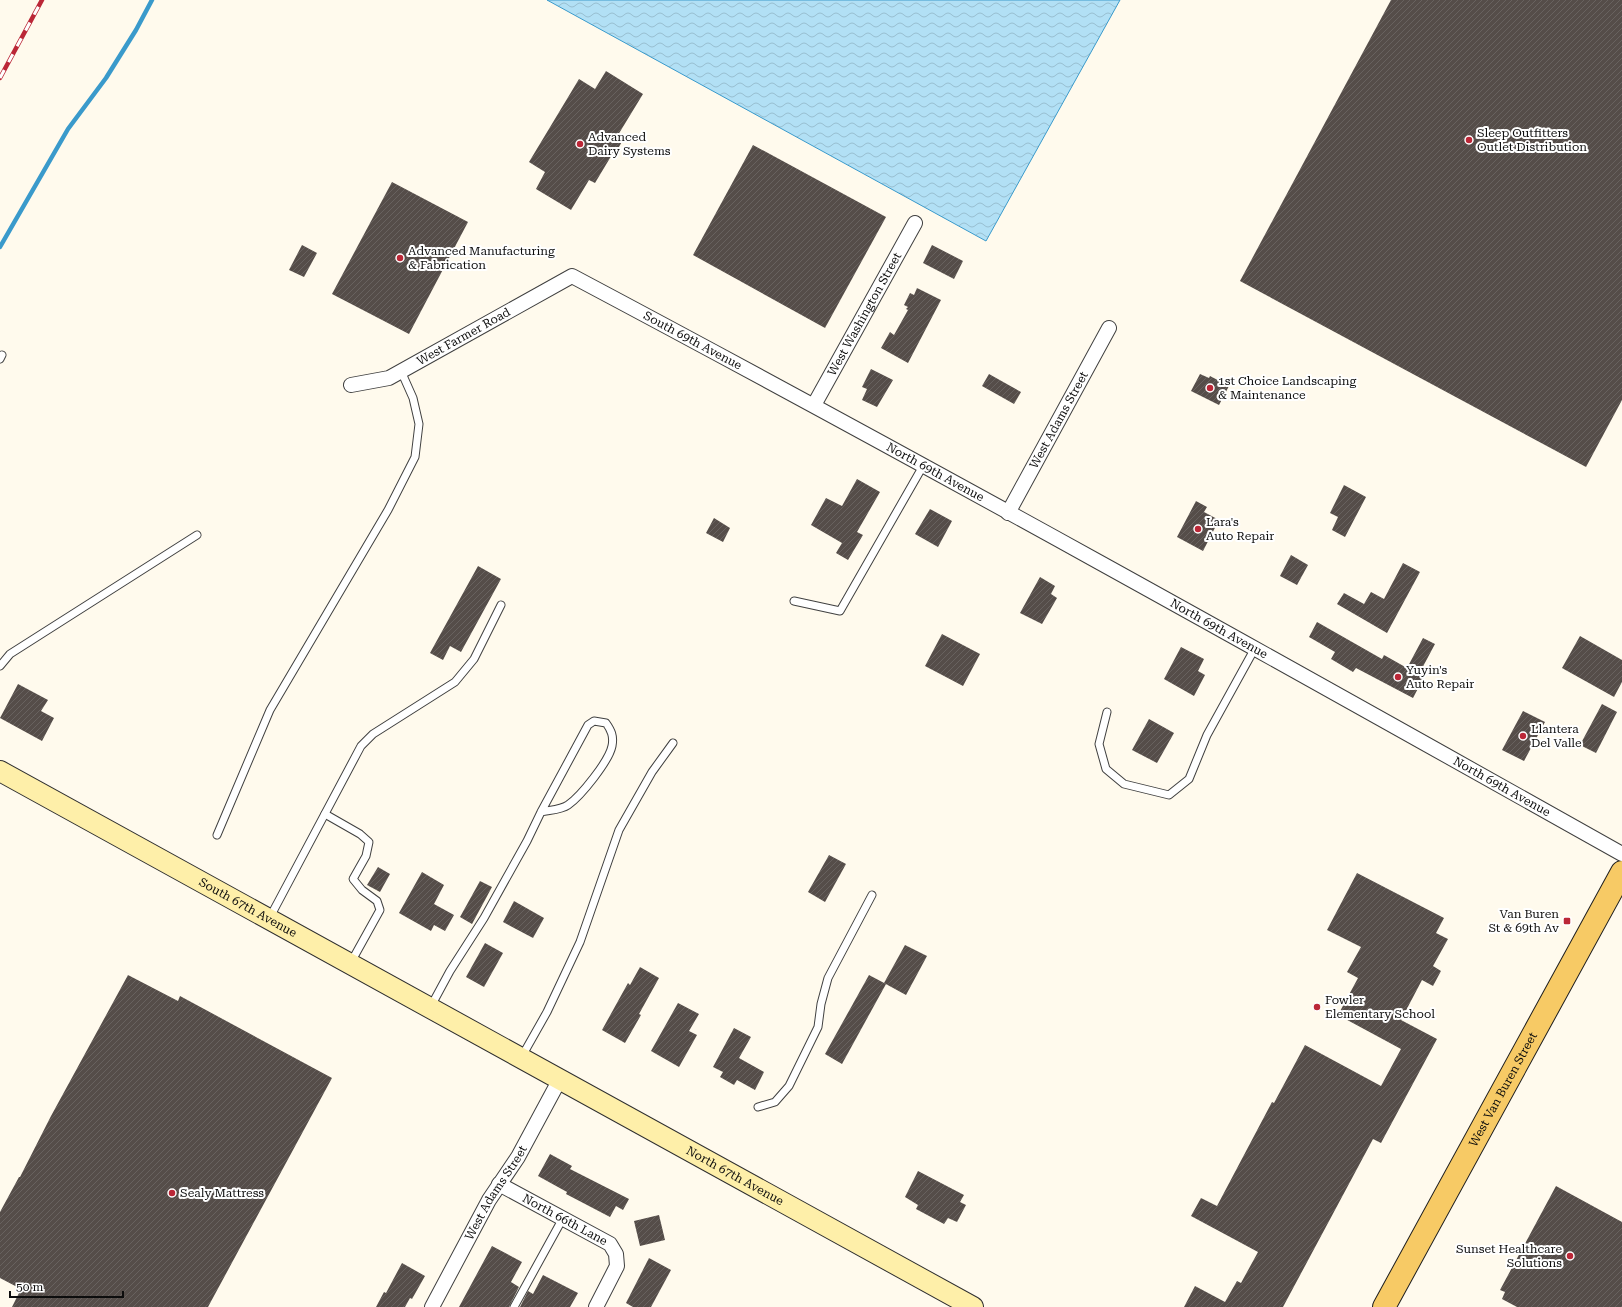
<svg xmlns="http://www.w3.org/2000/svg" width="1622" height="1307" viewBox="0 0 1622 1307" font-family="'Roboto Serif',serif">
  <style>
    .water { fill: url(#water-waves); stroke: #3a9acb }
    .lines { fill: none; stroke-linecap: round; stroke-linejoin: round }
    .stream { stroke: #3a9acb; stroke-width: 4.5 }
    .building { fill: url(#building-hatch) }
    .service-casing { stroke: #404040; stroke-width: 9 }
    .minor-casing { stroke: #404040; stroke-width: 16 }
    .secondary-casing { stroke: #2f2f2f; stroke-width: 22 }
    .primary-casing { stroke: #1e1e1e; stroke-width: 24 }
    .service { stroke: #fff; stroke-width: 7 }
    .minor { stroke: #fff; stroke-width: 14 }
    .secondary { stroke: #feefa9; stroke-width: 20 }
    .primary { stroke: #f7ca65; stroke-width: 22 }
    .rail-casing { stroke: #bb2737; stroke-width: 4.5 }
    .rail { stroke: #fff; stroke-width: 3; stroke-dasharray: 9; stroke-linecap: butt }
    .poi-dot { fill: #bb2737; stroke: #fff; stroke-width: 1.5 }
    .labels { text-anchor: middle; dominant-baseline: central; stroke-width: 4; stroke-linejoin: round; paint-order: stroke }
    .poi-label { font-size: 12px; fill: #0d0d0d; stroke: #fff; text-anchor: start }
    .street-label { font-size: 12px; fill: #0d0d0d; stroke: #fff }
  </style>
  <defs>
    <pattern id="water-waves" width="16" height="10" patternUnits="userSpaceOnUse"><rect width="16" height="10" fill="#b2e0f5"/><path d="M0 5q4-4 8 0t8 0" fill="none" stroke="#98bfd1"/></pattern>
    <pattern id="building-hatch" width="6" height="6" patternUnits="userSpaceOnUse"><rect width="6" height="6" fill="#554d49"/><path d="M-1 1l2-2M0 6l6-6M5 7l2-2" fill="none" stroke="#68625f"/></pattern>
  </defs>
  <rect width="100%" height="100%" fill="#fffaed"/>
  <path class="water" d="M 547,0 L 1120,0 L 986,241 Z"/>
  <g class="lines">
    <path class="stream" d="M 0,247 L 68,129 L 106,78 L 136,30 L 152,0"/>
  </g>
  <g class="building">
    <path d="M 1391,0 L 1622,0 L 1622,400 L 1586,467 L 1240,281 Z"/>
    <path d="M 606,71 L 643,94 L 618,135 L 624,138 L 615,154 L 613,153 L 595,183 L 589,180 L 571,210 L 536,189 L 545,172 L 529,162 L 579,79 L 595,89 Z"/>
    <path d="M 753,145 L 886,217 L 825,328 L 693,255 Z"/>
    <path d="M 392,182 L 468,222 L 409,334 L 332,294 Z"/>
    <path d="M 302,245 L 317,253 L 304,277 L 289,270 Z"/>
    <path d="M 932,245 L 963,261 L 954,279 L 923,263 Z"/>
    <path d="M 917,288 L 941,300 L 908,363 L 881,348 L 890,332 L 894,335 L 908,310 L 906,309 L 908,307 L 904,305 L 910,293 L 914,295 Z"/>
    <path d="M 871,369 L 893,380 L 877,407 L 862,400 L 867,389 L 862,387 Z"/>
    <path d="M 989,374 L 1021,392 L 1014,404 L 982,386 Z"/>
    <path d="M 1200,374 L 1209,378 L 1210,376 L 1229,386 L 1219,405 L 1191,391 Z"/>
    <path d="M 857,479 L 880,492 L 857,532 L 863,535 L 848,560 L 836,553 L 842,543 L 811,525 L 826,498 L 842,506 Z"/>
    <path d="M 1344,485 L 1366,497 L 1345,537 L 1332,530 L 1338,517 L 1330,513 Z"/>
    <path d="M 1196,501 L 1207,507 L 1204,512 L 1219,520 L 1203,551 L 1177,537 Z"/>
    <path d="M 930,509 L 952,521 L 938,547 L 915,534 Z"/>
    <path d="M 714,518 L 730,528 L 723,542 L 706,533 Z"/>
    <path d="M 1291,555 L 1308,565 L 1297,585 L 1280,576 Z"/>
    <path d="M 1403,563 L 1420,572 L 1387,633 L 1337,604 L 1344,593 L 1364,604 L 1371,592 L 1384,599 Z"/>
    <path d="M 478,566 L 501,579 L 461,652 L 450,646 L 443,660 L 430,653 Z"/>
    <path d="M 1040,577 L 1055,586 L 1051,594 L 1057,598 L 1042,624 L 1020,613 Z"/>
    <path d="M 1317,622 L 1382,659 L 1384,655 L 1407,668 L 1423,638 L 1435,644 L 1419,674 L 1424,677 L 1413,698 L 1356,668 L 1353,672 L 1331,659 L 1335,652 L 1309,637 Z"/>
    <path d="M 942,634 L 980,654 L 963,686 L 925,666 Z"/>
    <path d="M 1580,636 L 1622,660 L 1622,682 L 1614,697 L 1562,668 Z"/>
    <path d="M 1181,647 L 1204,659 L 1198,671 L 1205,675 L 1194,696 L 1164,679 Z"/>
    <path d="M 18,684 L 48,700 L 41,711 L 54,718 L 42,741 L 0,718 Z"/>
    <path d="M 1602,704 L 1617,712 L 1596,753 L 1580,745 Z"/>
    <path d="M 1523,711 L 1545,722 L 1524,761 L 1502,750 Z"/>
    <path d="M 1149,719 L 1174,733 L 1157,763 L 1132,750 Z"/>
    <path d="M 829,855 L 846,864 L 825,902 L 808,892 Z"/>
    <path d="M 378,867 L 390,874 L 380,892 L 367,885 Z"/>
    <path d="M 422,872 L 444,885 L 434,904 L 454,915 L 445,931 L 434,925 L 431,931 L 399,913 Z"/>
    <path d="M 1357,873 L 1444,918 L 1436,933 L 1448,939 L 1433,966 L 1441,971 L 1433,986 L 1422,980 L 1401,1020 L 1437,1039 L 1381,1143 L 1373,1139 L 1283,1307 L 1184,1307 L 1195,1286 L 1225,1302 L 1237,1281 L 1241,1283 L 1258,1252 L 1191,1216 L 1201,1198 L 1217,1206 L 1272,1102 L 1274,1103 L 1305,1045 L 1381,1086 L 1401,1049 L 1338,1015 L 1358,978 L 1347,972 L 1361,947 L 1327,930 Z"/>
    <path d="M 480,881 L 492,887 L 472,924 L 460,917 Z"/>
    <path d="M 514,901 L 544,918 L 533,938 L 503,922 Z"/>
    <path d="M 485,943 L 503,953 L 484,987 L 466,977 Z"/>
    <path d="M 905,945 L 927,956 L 906,995 L 884,983 Z"/>
    <path d="M 640,967 L 659,978 L 639,1014 L 641,1015 L 625,1043 L 602,1030 L 628,983 L 630,985 Z"/>
    <path d="M 128,975 L 178,1001 L 180,996 L 332,1078 L 208,1307 L 12,1307 L 21,1289 L 0,1278 L 0,1212 L 19,1177 L 20,1177 L 51,1116 Z"/>
    <path d="M 869,975 L 886,984 L 842,1064 L 825,1054 Z"/>
    <path d="M 678,1003 L 699,1014 L 689,1031 L 697,1035 L 679,1067 L 651,1051 Z"/>
    <path d="M 734,1028 L 751,1037 L 739,1058 L 764,1072 L 755,1090 L 737,1080 L 734,1085 L 720,1077 L 723,1072 L 713,1067 Z"/>
    <path d="M 550,1154 L 572,1166 L 570,1169 L 629,1199 L 623,1210 L 616,1206 L 610,1217 L 566,1194 L 567,1192 L 538,1176 Z"/>
    <path d="M 918,1171 L 964,1195 L 960,1202 L 966,1205 L 957,1222 L 948,1218 L 944,1224 L 916,1209 L 918,1205 L 905,1197 Z"/>
    <path d="M 1556,1186 L 1622,1222 L 1622,1307 L 1517,1307 L 1502,1299 L 1505,1292 L 1500,1290 Z"/>
    <path d="M 659,1215 L 665,1240 L 640,1246 L 634,1221 Z"/>
    <path d="M 492,1246 L 522,1262 L 511,1282 L 519,1287 L 509,1307 L 459,1307 Z"/>
    <path d="M 649,1258 L 671,1270 L 651,1307 L 633,1307 L 626,1303 Z"/>
    <path d="M 402,1263 L 425,1276 L 412,1299 L 410,1298 L 405,1307 L 376,1307 L 384,1292 L 386,1293 Z"/>
    <path d="M 543,1275 L 578,1293 L 570,1307 L 520,1307 L 528,1291 L 533,1294 Z"/>
  </g>
  <g class="lines">
    <g class="service-casing">
      <g id="service">
        <path d="M 0,359 L 2,355"/>
        <path d="M 794,601 L 840,611 L 923,466"/>
        <path d="M 0,666 L 10,654 L 197,535"/>
        <path d="M 1107,712 L 1099,744 L 1106,769 L 1124,784 L 1169,795 L 1189,779 L 1207,735 L 1255,648"/>
        <path d="M 325,814 L 360,834 L 369,842 L 366,856 L 353,879 L 362,890 L 377,901 L 380,910 L 350,964"/>
        <path d="M 217,835 L 270,710 L 388,510 L 415,457 L 419,424 L 413,398 L 401,371"/>
        <path d="M 269,919 L 361,746 L 373,734 L 455,682 L 474,659 L 501,605"/>
        <path d="M 430,1008 L 450,971 L 484,918 L 527,841 L 541,812 L 588,725 L 594,721 L 606,723 C 611,730 614,736 612,746 C 609,761 581,796 568,805 C 561,810 549,810 541,812"/>
        <path d="M 521,1058 L 547,1012 L 580,942 L 619,830 L 652,772 L 673,743"/>
        <path d="M 758,1107 L 775,1102 L 789,1086 L 818,1027 L 821,1004 L 828,978 L 872,895"/>
        <path d="M 514,1307 L 563,1218"/>
      </g>
    </g>
    <g class="minor-casing">
      <g id="minor">
        <path id="s1" d="M 351,385 L 389,378 L 572,276 C 924,463 1273,658 1622,854"/>
        <path id="s2" d="M 814,405 L 915,223"/>
        <path id="s3" d="M 1008,513 L 1109,328"/>
        <path id="s4" d="M 499,1184 L 610,1244 L 616,1254 L 617,1266 L 596,1307"/>
        <path id="s5" d="M 432,1307 L 489,1200 L 518,1157 L 560,1079"/>
      </g>
    </g>
    <g class="secondary-casing">
      <g id="secondary">
        <path id="s6" d="M 0,771 L 973,1307"/>
      </g>
    </g>
    <g class="primary-casing">
      <g id="primary">
        <path id="s7" d="M 1384,1307 L 1622,872"/>
      </g>
    </g>
    <use href="#service" class="service"/>
    <use href="#minor" class="minor"/>
    <use href="#secondary" class="secondary"/>
    <use href="#primary" class="primary"/>
    <g class="rail-casing">
      <path id="rail" d="M 0,78 L 42,0"/>
    </g>
    <use href="#rail" class="rail"/>
  </g>
  <g class="poi-dot">
    <circle cx="1469" cy="140" r="4"/>
    <circle cx="580" cy="144" r="4"/>
    <circle cx="400" cy="258" r="4"/>
    <circle cx="1210" cy="388" r="4"/>
    <circle cx="1198" cy="529" r="4"/>
    <circle cx="1398" cy="677" r="4"/>
    <circle cx="1523" cy="736" r="4"/>
    <rect x="1563" y="917" width="8" height="8" rx="2"/>
    <circle cx="1317" cy="1007" r="4"/>
    <circle cx="172" cy="1193" r="4"/>
    <circle cx="1570" cy="1256" r="4"/>
  </g>
  <g class="labels">
    <g class="poi-label">
      <text x="1477" y="133">Sleep Outfitters<tspan x="1477" dy="14">Outlet Distribution</tspan></text>
      <text x="588" y="137">Advanced<tspan x="588" dy="14">Dairy Systems</tspan></text>
      <text x="408" y="251">Advanced Manufacturing<tspan x="408" dy="14">&amp; Fabrication</tspan></text>
      <text x="1218" y="381">1st Choice Landscaping<tspan x="1218" dy="14">&amp; Maintenance</tspan></text>
      <text x="1206" y="522">Lara's<tspan x="1206" dy="14">Auto Repair</tspan></text>
      <text x="1406" y="670">Yuyin's<tspan x="1406" dy="14">Auto Repair</tspan></text>
      <text x="1531" y="729">Llantera<tspan x="1531" dy="14">Del Valle</tspan></text>
      <text x="1559" y="914" text-anchor="end">Van Buren<tspan x="1559" dy="14">St &amp; 69th Av</tspan></text>
      <text x="1325" y="1000">Fowler<tspan x="1325" dy="14">Elementary School</tspan></text>
      <text x="180" y="1193">Sealy Mattress</text>
      <text x="1562" y="1249" text-anchor="end">Sunset Healthcare<tspan x="1562" dy="14">Solutions</tspan></text>
    </g>
    <g class="street-label">
      <text stroke="none"><textPath href="#s2" startOffset="104">West Washington Street</textPath></text>
      <text stroke="none"><textPath href="#s1" startOffset="124">West Farmer Road</textPath></text>
      <text stroke="none"><textPath href="#s1" startOffset="385">South 69th Avenue</textPath></text>
      <text stroke="none"><textPath href="#s3" startOffset="106">West Adams Street</textPath></text>
      <text stroke="none"><textPath href="#s1" startOffset="661">North 69th Avenue</textPath></text>
      <text stroke="none"><textPath href="#s1" startOffset="985">North 69th Avenue</textPath></text>
      <text stroke="none"><textPath href="#s1" startOffset="1309">North 69th Avenue</textPath></text>
      <text stroke="none"><textPath href="#s6" startOffset="283">South 67th Avenue</textPath></text>
      <text stroke="none"><textPath href="#s7" startOffset="248">West Van Buren Street</textPath></text>
      <text stroke="none"><textPath href="#s6" startOffset="839">North 67th Avenue</textPath></text>
      <text stroke="none"><textPath href="#s5" startOffset="131">West Adams Street</textPath></text>
      <text stroke="none"><textPath href="#s4" startOffset="75">North 66th Lane</textPath></text>
    </g>
  </g>
  <path d="M10 1291v6h113v-6" fill="none" stroke="#0d0d0d" stroke-width="2"/>
  <text x="16" y="1291" font-size="12" fill="#0d0d0d" stroke="#ffffff" stroke-width="3" paint-order="stroke">50 m</text>
</svg>
